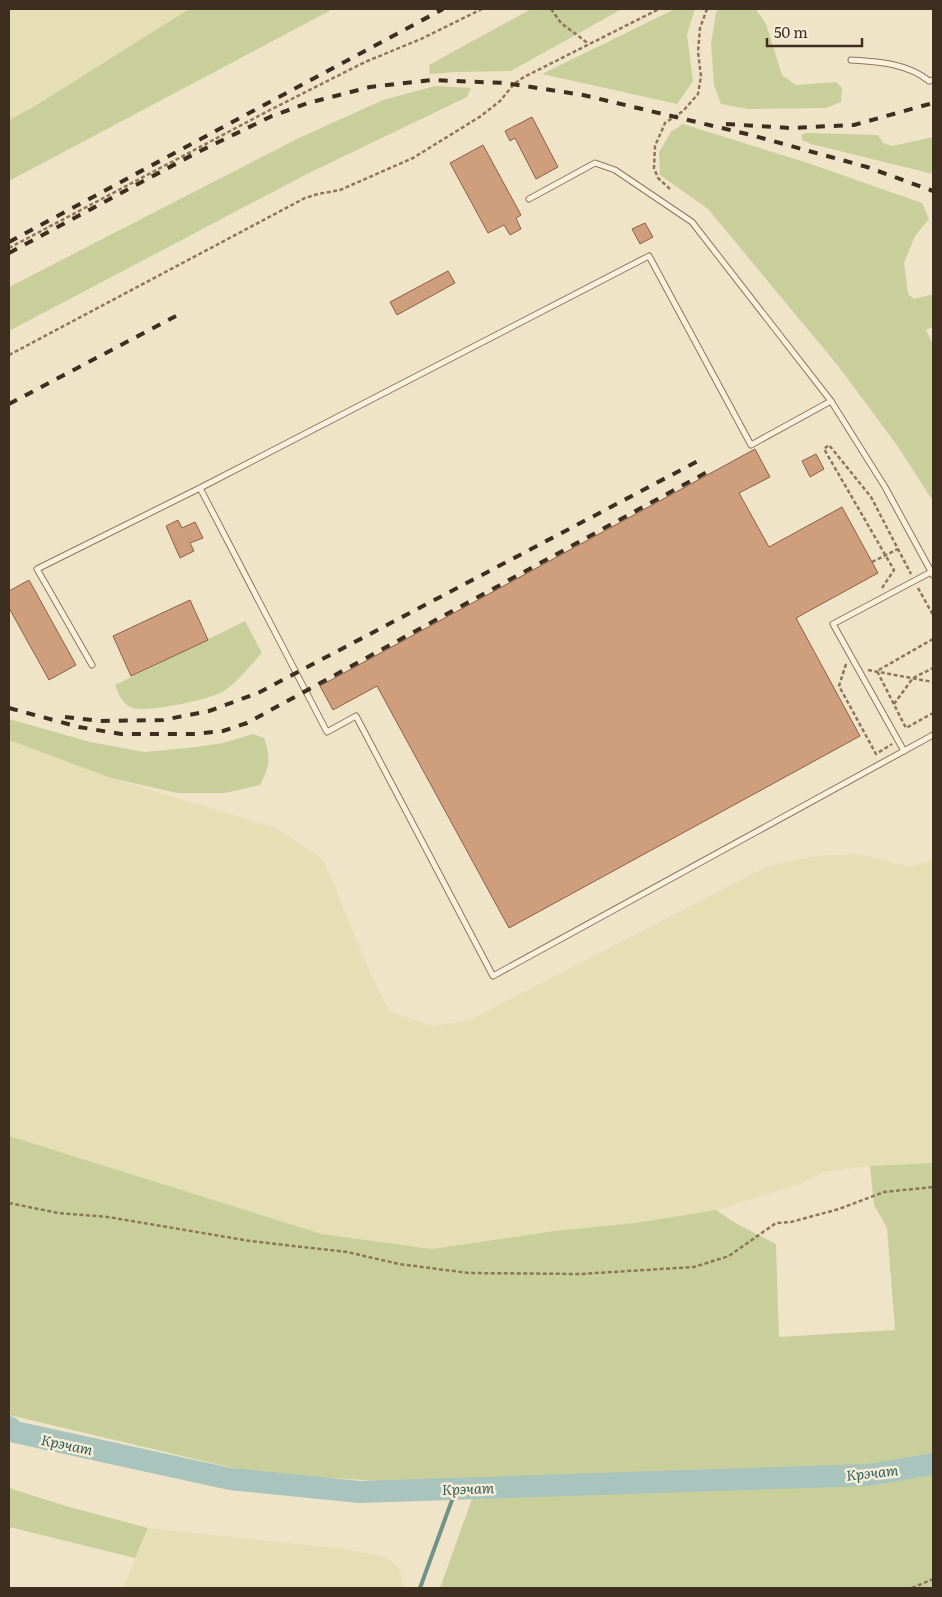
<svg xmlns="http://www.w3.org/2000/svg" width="942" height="1597" viewBox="0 0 942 1597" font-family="Literata,serif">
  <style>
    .farmland { fill: #e6deb5 }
    .green { fill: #c9cf9b }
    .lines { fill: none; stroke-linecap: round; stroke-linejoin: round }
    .stream { stroke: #6f938a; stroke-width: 4 }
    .river { stroke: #a9c4bc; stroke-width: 22 }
    .building { fill: #cf9f7d; stroke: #8d5f41 }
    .service-casing { stroke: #8d765c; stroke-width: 7 }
    .path { stroke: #8d765c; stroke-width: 2.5; stroke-dasharray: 4 2.5; stroke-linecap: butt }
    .service { stroke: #faf1dc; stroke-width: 5 }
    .rail { stroke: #3d2e20; stroke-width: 4; stroke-dasharray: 9 9; stroke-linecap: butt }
    .labels { text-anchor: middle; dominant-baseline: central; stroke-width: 5; stroke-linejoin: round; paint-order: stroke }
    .water-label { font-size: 14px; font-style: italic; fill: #2f5d5a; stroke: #f7eed8 }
  </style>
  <rect width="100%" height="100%" fill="#f0e4c8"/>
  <g class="farmland">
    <path d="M 9,9 L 189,9 L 35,106 L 9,120 Z"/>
    <path d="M 9,740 L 111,778 L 276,828 L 323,859 L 374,982 L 390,1012 L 432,1026 L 468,1021 L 766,867 L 816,856 L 858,854 L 910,867 L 933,860 L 933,1163 L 870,1166 L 824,1172 L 800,1184 L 716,1210 L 635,1223 L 555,1231 L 432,1249 L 322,1234 L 9,1136 Z"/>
    <path d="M 148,1528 L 345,1549 L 385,1557 L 399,1568 L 404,1588 L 123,1588 Z"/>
  </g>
  <g class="green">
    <path d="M 189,9 L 333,9 L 9,181 L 9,120 L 35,106 Z"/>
    <path d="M 531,9 L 622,9 L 511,71 L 456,72 L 430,74 L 429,65 Z"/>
    <path d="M 675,9 L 695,9 L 687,34 L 693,81 L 677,104 L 542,74 Z"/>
    <path d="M 720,9 L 756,9 L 766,24 L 782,75 L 796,85 L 836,82 L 842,88 L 841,102 L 826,108 L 748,109 L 721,104 L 714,85 L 711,44 L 716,12 Z"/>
    <path d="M 435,86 L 471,88 L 467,97 L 307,174 L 9,331 L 9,287 L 299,138 L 383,100 Z"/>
    <path d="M 683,124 L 808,163 L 922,203 L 929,219 L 915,236 L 904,263 L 908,294 L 914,299 L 933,294 L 933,327 L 926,330 L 933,344 L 933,501 L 896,444 L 839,367 L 708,209 L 660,175 L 659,152 L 671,132 Z"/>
    <path d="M 807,133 L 878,135 L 883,143 L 892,146 L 933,137 L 933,174 L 811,144 L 802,140 L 802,134 Z"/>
    <path d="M 245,621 L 262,653 C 252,664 233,687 220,693 C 207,700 142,714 130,707 C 121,702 118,693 115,685 Z"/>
    <path d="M 9,719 L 90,742 L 145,752 L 196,747 L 223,743 L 253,734 L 264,738 C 271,759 270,765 260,785 L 225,793 L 177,793 L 111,778 L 9,740 Z"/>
    <path d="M 9,1136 L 322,1234 L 432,1249 L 555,1231 L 635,1223 L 716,1210 L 737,1224 L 776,1244 L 779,1337 L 895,1330 L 887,1228 L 874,1205 L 870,1166 L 933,1163 L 933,1588 L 440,1588 L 478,1482 L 425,1484 L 254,1473 L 9,1415 Z"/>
    <path d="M 9,1488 L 66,1506 L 148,1528 L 135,1558 L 9,1527 Z"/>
  </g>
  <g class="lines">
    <path class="stream" d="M 420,1588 L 456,1489"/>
    <path class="river" d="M 9,1427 L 15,1432 L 230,1479 L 360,1492 L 868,1475 L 933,1464"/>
  </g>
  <g class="building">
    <path d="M 532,117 L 558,167 L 536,179 L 515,138 L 510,141 L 505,131 Z"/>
    <path d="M 483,145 L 521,215 L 516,218 L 521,229 L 510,235 L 504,225 L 488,233 L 450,163 Z"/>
    <path d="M 645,223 L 653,237 L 640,244 L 632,229 Z"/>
    <path d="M 448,271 L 455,283 L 397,315 L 390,302 Z"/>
    <path d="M 755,449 L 770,477 L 739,493 L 769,547 L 842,507 L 878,573 L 796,618 L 860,736 L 509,928 L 377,686 L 333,710 L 320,686 Z"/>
    <path d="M 816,454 L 824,469 L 810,477 L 802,461 Z"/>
    <path d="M 178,520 L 182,528 L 195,522 L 203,538 L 190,543 L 194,551 L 180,558 L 166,526 Z"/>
    <path d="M 29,580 L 76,665 L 49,680 L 9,608 L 9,591 Z"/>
    <path d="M 190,600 L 208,640 L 131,676 L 113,636 Z"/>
  </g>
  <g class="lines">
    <g class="service-casing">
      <g id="service">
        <path d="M 851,60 C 878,62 907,63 929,81 L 933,80"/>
        <path d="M 529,199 L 595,163 L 615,170 L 692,222 L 831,401"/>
        <path d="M 200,488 L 327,732 L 356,716 L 493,976 L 933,735"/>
        <path d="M 92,665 L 37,569 L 200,488 L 649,256 L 751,445 L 831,401 L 885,487 L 933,575"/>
        <path d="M 904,751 L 833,624 L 931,572"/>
      </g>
    </g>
    <g class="path">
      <path d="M 551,9 L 561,23 L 589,44"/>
      <path d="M 670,189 L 658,178 L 654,168 L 655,146 L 665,123 L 683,111 L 698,94 L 701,76 L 698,52 L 700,28 L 707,9"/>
      <path d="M 9,248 L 268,111 L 365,62 L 421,39 L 482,9"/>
      <path d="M 9,355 L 305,198 L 318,194 L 340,190 L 413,158 L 481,116 L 500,101 L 514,84 L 524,77 L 659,9"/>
      <path d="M 872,562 L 898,549"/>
      <path d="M 882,588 L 894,570 L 824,449 L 829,445 L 871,497 L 911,574"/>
      <path d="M 918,588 L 933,615"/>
      <path d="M 933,639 L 877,671 L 906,728 L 933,713"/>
      <path d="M 846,664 L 839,686 L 876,754 L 892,744"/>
      <path d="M 868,670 L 933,682"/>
      <path d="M 894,704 L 913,678 L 933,668"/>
      <path d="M 9,1203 L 58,1213 L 108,1217 L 250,1241 L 347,1252 L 399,1264 L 469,1273 L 580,1274 L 694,1267 L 729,1256 L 776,1223 L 791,1222 L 839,1209 L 884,1192 L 933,1187"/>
      <path d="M 912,1588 L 933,1579"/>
    </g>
    <use href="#service" class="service"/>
    <g class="rail">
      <path d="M 726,124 L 790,128 L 854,125 L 933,103"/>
      <path d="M 9,242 L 443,9"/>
      <path d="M 9,253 L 196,153 L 272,116 L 308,103 L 370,87 L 431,80 L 505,83 L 583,95 L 751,135 L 867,167 L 933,191"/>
      <path d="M 9,404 L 176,316"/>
      <path d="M 9,708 L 79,727 L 121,734 L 195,734 L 223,731 L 247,723 L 709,471"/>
      <path d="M 65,717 L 100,721 L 163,720 L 209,711 L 258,693 L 700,460"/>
    </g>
  </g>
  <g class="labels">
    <g class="water-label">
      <text transform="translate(67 1444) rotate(12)">Крэчат</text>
      <text transform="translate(872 1472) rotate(-6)">Крэчат</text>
      <text transform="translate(468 1488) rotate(-2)">Крэчат</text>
    </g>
  </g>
  <rect width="942" height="1597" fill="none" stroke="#3d2e20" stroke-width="20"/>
  <path d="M767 38v8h95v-8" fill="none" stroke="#3d2e20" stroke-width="2.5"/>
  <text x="774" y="38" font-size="15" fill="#3d2e20" stroke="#f7eed8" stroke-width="4" paint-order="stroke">50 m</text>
</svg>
